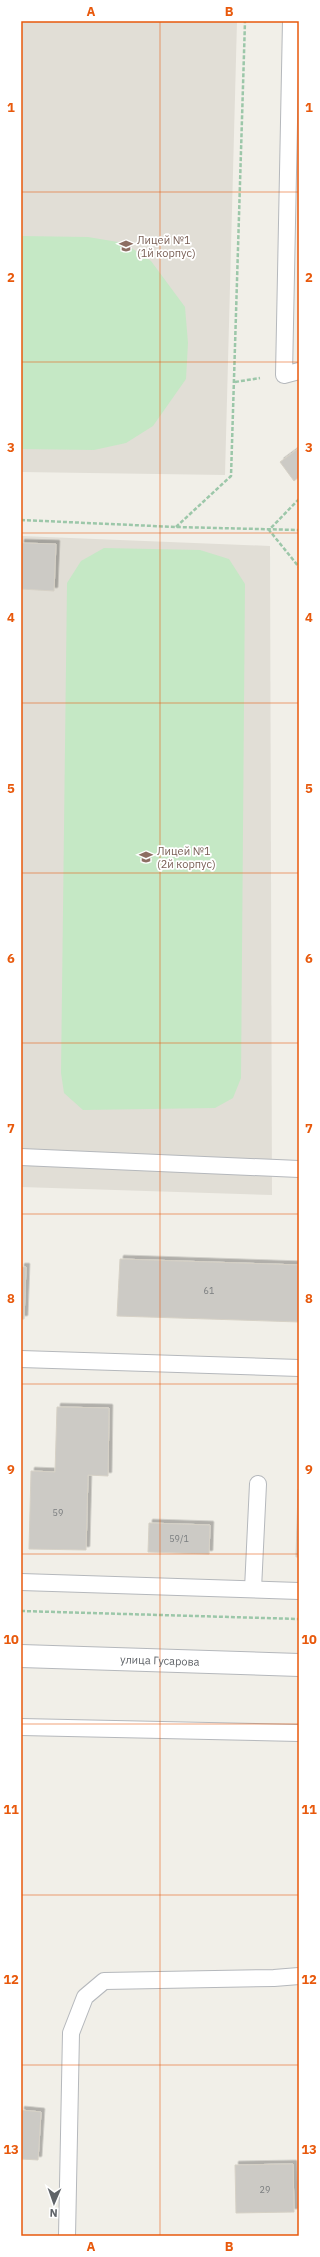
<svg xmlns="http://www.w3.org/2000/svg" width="320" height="2257" viewBox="0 0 320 2257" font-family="'IBM Plex Sans',sans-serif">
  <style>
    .education { fill: #e1ded6 }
    .green { fill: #c5e8c5 }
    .building { fill: #cccac5; stroke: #d6d1c6; filter: url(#shadow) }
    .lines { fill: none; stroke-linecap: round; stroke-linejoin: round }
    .service-casing { stroke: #b5b8bc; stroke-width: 18 }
    .tertiary-casing { stroke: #b5b8bc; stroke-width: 24 }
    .path { stroke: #9cc7a9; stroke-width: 2.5; stroke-dasharray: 4 2; stroke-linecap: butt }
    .service { stroke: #fff; stroke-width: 16 }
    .tertiary { stroke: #fff; stroke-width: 22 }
    .grid { fill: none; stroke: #e8590c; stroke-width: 1; stroke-opacity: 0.55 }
    .labels { text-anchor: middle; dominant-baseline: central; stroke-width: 3.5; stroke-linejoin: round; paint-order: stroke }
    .number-label { font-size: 9px; fill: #7a7d7f }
    .education-label { font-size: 11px; fill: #785e54; stroke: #fff; text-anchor: start }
    .street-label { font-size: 11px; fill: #5f6368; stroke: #fff }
    .neatline { fill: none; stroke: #e8590c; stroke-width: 1.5 }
    .grid-label { font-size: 13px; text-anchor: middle; font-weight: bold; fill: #e8590c }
  </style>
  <defs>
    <filter id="shadow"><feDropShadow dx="3.5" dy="-3.5" stdDeviation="0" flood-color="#0004"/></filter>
  </defs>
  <rect width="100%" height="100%" fill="#f1efe8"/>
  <g class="education">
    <path d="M 21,21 L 237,21 L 225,475 L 21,472 Z"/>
    <path d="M 21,536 L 270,546 L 272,1195 L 21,1187 Z"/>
  </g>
  <g class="green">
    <path d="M 21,236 L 88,237 L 124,243 L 151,261 L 185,307 L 188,343 L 186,379 L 153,426 L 126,443 L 94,450 L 21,449 Z"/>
    <path d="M 104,548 L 200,550 L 229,559 L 245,584 L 241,1078 L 233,1098 L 215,1108 L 83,1110 L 64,1093 L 61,1073 L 67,583 L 81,561 Z"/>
  </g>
  <g class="building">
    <path d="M 299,448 L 299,477 L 294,481 L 280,462 Z"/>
    <path d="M 21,543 L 56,544 L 54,591 L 21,589 Z"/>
    <path d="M 120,1259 L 299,1265 L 299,1322 L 117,1316 Z"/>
    <path d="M 21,1267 L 26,1267 L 24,1319 L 21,1319 Z"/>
    <path d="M 57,1407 L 109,1408 L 108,1476 L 88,1475 L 86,1550 L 29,1549 L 31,1471 L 55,1472 Z"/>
    <path d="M 298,1489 L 299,1489 L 299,1557 L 296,1557 Z"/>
    <path d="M 149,1523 L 210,1525 L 209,1554 L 148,1552 Z"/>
    <path d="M 21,2110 L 41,2112 L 38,2160 L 21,2159 Z"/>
    <path d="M 293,2164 L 294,2212 L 236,2213 L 235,2165 Z"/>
  </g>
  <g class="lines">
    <g class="service-casing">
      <g id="service">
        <path d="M 291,21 L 284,375 L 299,371"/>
        <path d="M 21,1157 L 299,1169"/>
        <path d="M 21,1359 L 299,1368"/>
        <path d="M 21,1582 L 299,1591"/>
        <path d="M 253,1589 L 258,1484"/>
        <path d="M 21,1727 L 299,1733"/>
        <path d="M 67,2236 L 71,2033 L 85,1997 L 104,1981 L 274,1978 L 299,1976"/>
      </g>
    </g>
    <g class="tertiary-casing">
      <g id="tertiary">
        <path id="s1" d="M 21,1656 L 299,1665"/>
      </g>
    </g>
    <g class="path">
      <path d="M 235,382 L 260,378"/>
      <path d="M 299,499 L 269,530 L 299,567"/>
      <path d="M 21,520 L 176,527 L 299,530"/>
      <path d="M 176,527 L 231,476 L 245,21"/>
      <path d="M 21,1611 L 299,1619"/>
    </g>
    <use href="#service" class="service"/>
    <use href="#tertiary" class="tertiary"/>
  </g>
  <path class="grid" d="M 160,21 L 160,2236M 21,192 L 299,192M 21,362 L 299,362M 21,533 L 299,533M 21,703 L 299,703M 21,873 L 299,873M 21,1043 L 299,1043M 21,1214 L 299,1214M 21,1384 L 299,1384M 21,1554 L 299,1554M 21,1724 L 299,1724M 21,1895 L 299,1895M 21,2065 L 299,2065"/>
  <defs>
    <g id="school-bare" transform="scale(1.08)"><path d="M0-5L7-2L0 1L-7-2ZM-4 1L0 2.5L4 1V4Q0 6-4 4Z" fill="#8d6e63" stroke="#fff" stroke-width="2.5" paint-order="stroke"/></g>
  </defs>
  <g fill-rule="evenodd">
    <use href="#school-bare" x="126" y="246"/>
    <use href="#school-bare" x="146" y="857"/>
  </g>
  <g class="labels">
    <g class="number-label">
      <text x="209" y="1290">61</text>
      <text x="58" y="1512">59</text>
      <text x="179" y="1538">59/1</text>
      <text x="265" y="2189">29</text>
    </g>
    <g class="education-label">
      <text x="137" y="240">Лицей №1<tspan x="137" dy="13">(1й корпус)</tspan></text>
      <text x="157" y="851">Лицей №1<tspan x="157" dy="13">(2й корпус)</tspan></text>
    </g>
    <g class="street-label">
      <text stroke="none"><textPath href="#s1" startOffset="139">улица Гусарова</textPath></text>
    </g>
  </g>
  <rect width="320" height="2257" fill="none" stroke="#ffffff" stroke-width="44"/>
  <g transform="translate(54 2203) rotate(182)" stroke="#ffffff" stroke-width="3" paint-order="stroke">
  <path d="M0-3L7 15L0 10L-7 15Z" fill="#5f6368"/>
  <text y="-6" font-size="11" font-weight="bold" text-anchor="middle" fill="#5f6368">N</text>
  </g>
  <rect x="22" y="22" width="276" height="2213" class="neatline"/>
  <g class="grid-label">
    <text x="91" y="16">A</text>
    <text x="229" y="16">B</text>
    <text x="11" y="112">1</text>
    <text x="309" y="112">1</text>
    <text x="11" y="282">2</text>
    <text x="309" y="282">2</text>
    <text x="11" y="452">3</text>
    <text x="309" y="452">3</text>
    <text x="11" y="622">4</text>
    <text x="309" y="622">4</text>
    <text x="11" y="793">5</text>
    <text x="309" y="793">5</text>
    <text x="11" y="963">6</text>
    <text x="309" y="963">6</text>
    <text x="11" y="1133">7</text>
    <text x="309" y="1133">7</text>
    <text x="11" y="1303">8</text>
    <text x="309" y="1303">8</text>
    <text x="11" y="1474">9</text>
    <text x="309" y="1474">9</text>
    <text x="11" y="1644">10</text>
    <text x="309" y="1644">10</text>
    <text x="11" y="1814">11</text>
    <text x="309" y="1814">11</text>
    <text x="11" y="1984">12</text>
    <text x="309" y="1984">12</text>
    <text x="11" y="2154">13</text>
    <text x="309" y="2154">13</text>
    <text x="91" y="2251">A</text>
    <text x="229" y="2251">B</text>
  </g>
</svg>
